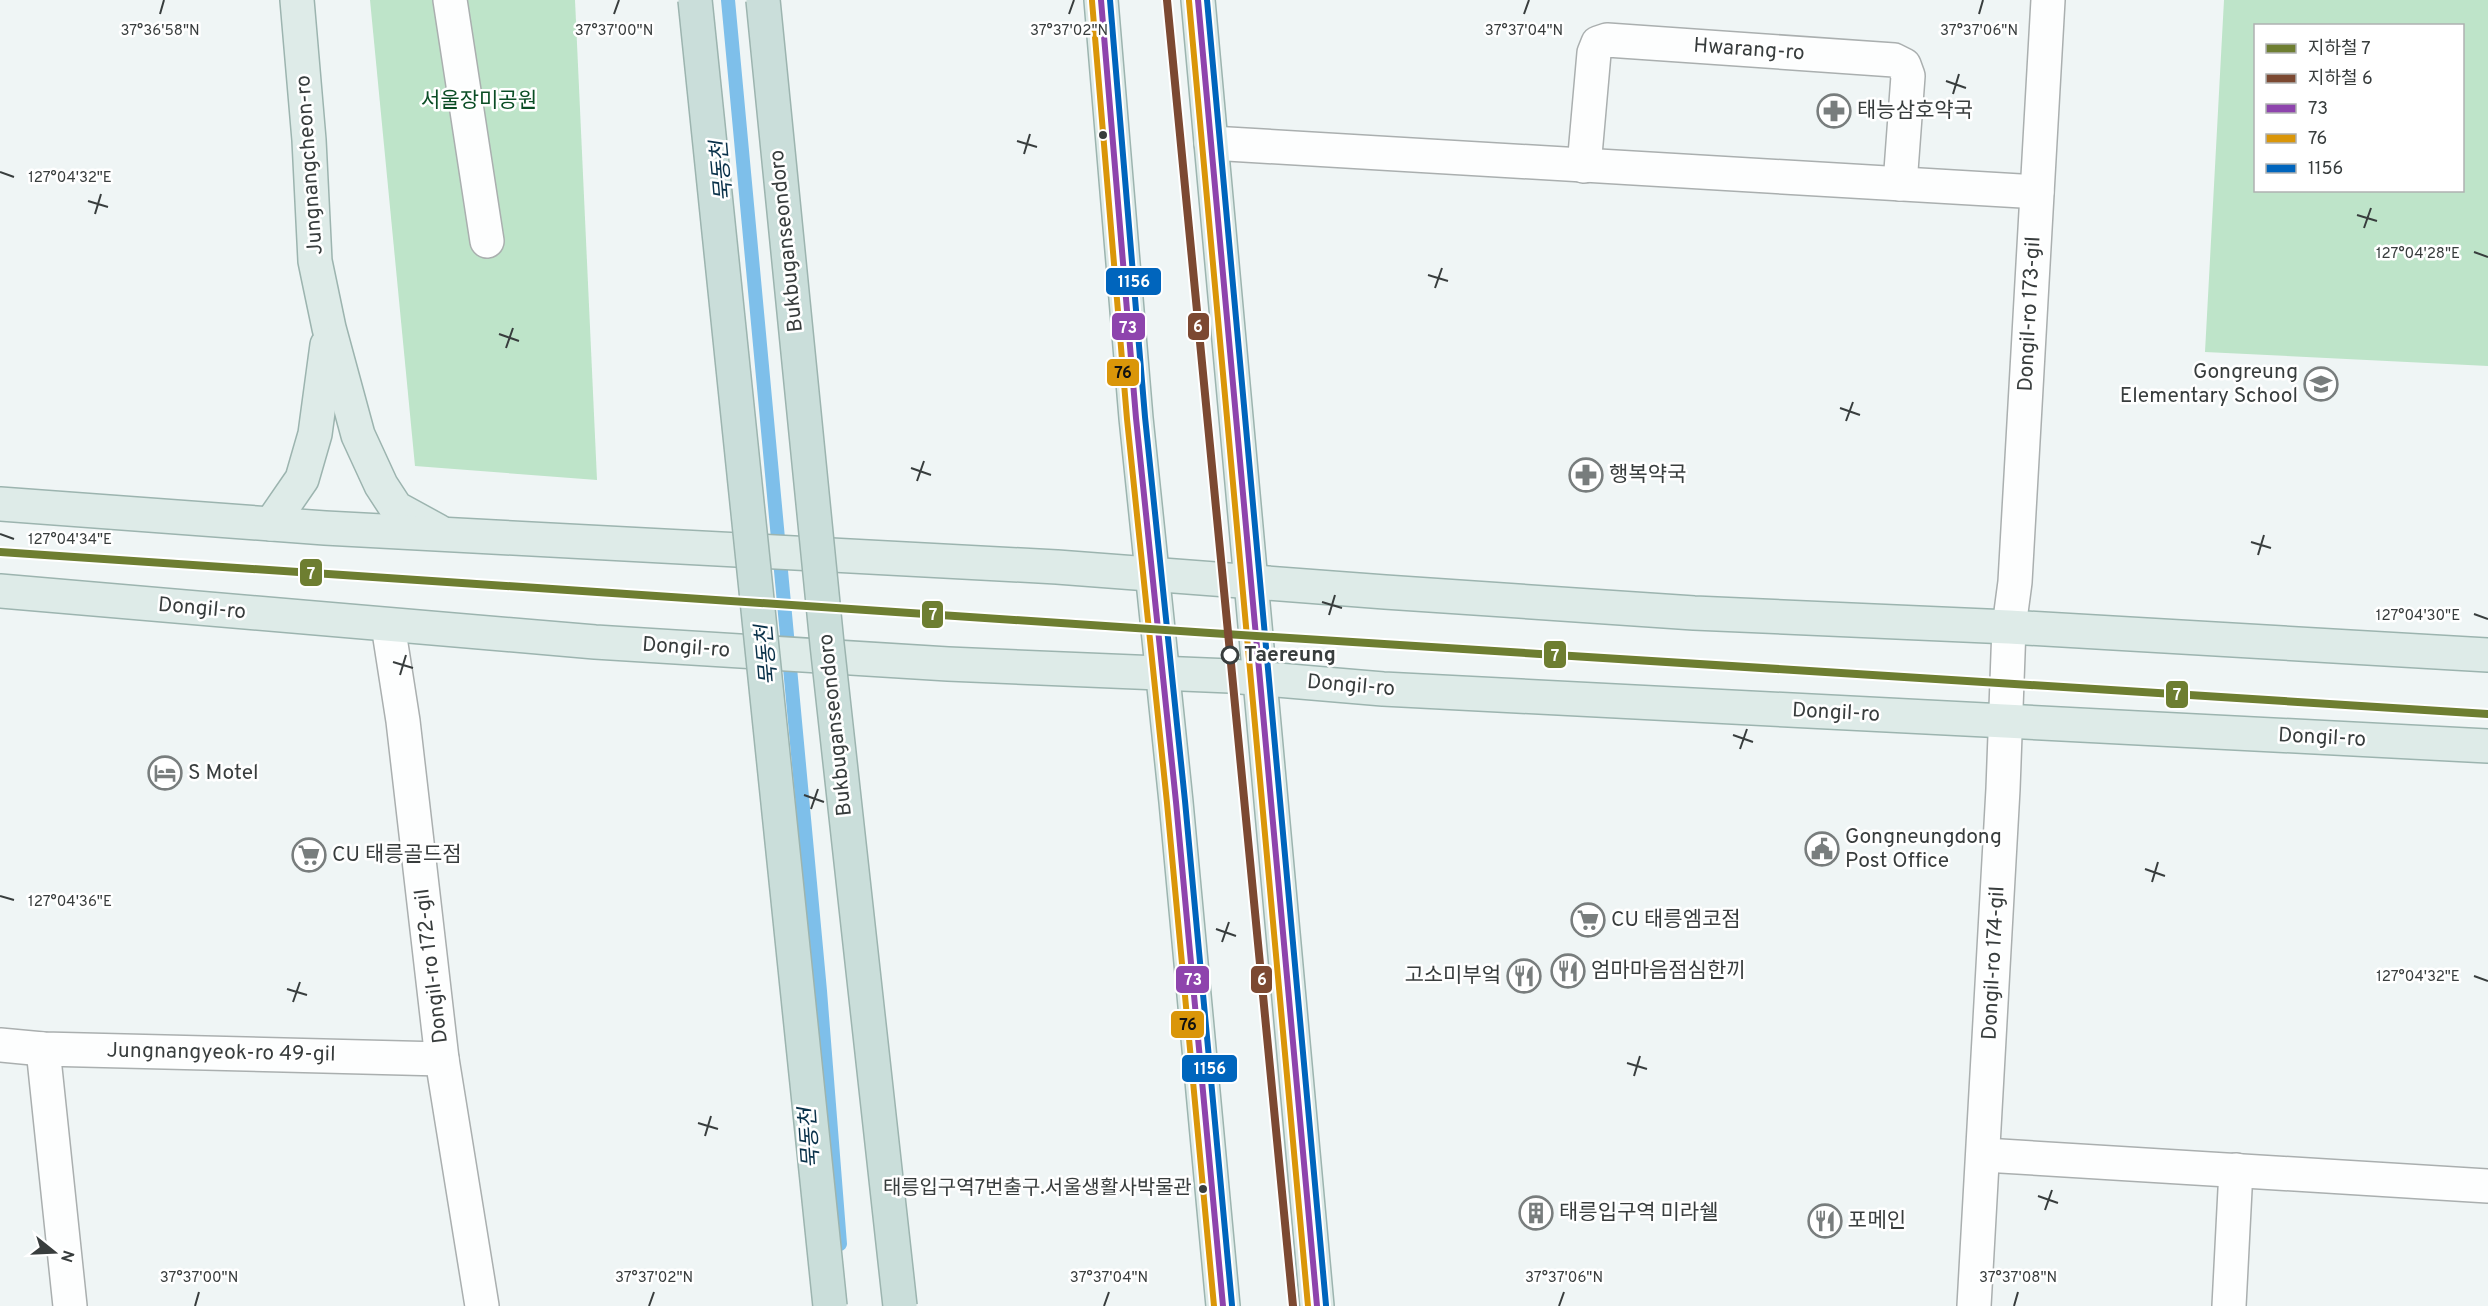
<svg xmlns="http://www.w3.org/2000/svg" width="2488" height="1306" viewBox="0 0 2488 1306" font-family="Overpass,'Noto Sans KR',sans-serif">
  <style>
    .green { fill: #bee4c9; fill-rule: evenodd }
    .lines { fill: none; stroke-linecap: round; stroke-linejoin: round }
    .stream { stroke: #7ebfea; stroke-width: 14 }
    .minor-casing { stroke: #aaafaf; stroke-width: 36 }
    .major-casing { stroke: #9cb4af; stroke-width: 36 }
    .minor { stroke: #fdfefe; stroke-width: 33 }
    .major { stroke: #deebe8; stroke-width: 33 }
    .highway-bridge-casing { stroke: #9cb4af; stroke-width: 36; stroke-linecap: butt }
    .highway-bridge { stroke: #cadeda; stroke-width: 33 }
    .bus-1-casing { stroke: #fff; stroke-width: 10 }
    .bus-2-casing { stroke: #fff; stroke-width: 10 }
    .bus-3-casing { stroke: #fff; stroke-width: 10 }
    .bus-1 { stroke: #8e44ad; stroke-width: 6 }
    .bus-2 { stroke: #da9609; stroke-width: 6 }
    .bus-3 { stroke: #0065bd; stroke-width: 6 }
    .metro-1-casing { stroke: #fff; stroke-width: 12 }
    .metro-2-casing { stroke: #fff; stroke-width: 12 }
    .metro-1 { stroke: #6e7e31; stroke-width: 8 }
    .metro-2 { stroke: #7c4932; stroke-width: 8 }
    .ticks { fill: none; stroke: #383d3d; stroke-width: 2 }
    .bus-dot { fill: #383d3d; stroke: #fff; stroke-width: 2 }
    .stop-dot { fill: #fff; stroke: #383d3d; stroke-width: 3 }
    .labels { text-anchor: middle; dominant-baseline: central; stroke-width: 5; stroke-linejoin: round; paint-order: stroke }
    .bus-label { font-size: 20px; fill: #383d3d; stroke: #fff; text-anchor: end }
    .street-label { font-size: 21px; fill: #383d3d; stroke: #fff }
    .park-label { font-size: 21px; fill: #0a4d25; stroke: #fff }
    .poi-label { font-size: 21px; fill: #383d3d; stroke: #fff; text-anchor: start }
    .stop-label { font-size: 21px; font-weight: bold; fill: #383d3d; stroke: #fff; text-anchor: start }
    .water-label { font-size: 22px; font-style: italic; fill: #093149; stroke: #fff }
    .ticks-label { font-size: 15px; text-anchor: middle; fill: #383d3d; stroke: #fff; stroke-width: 5; stroke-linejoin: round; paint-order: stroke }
    .line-badge { stroke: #fff; stroke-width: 2 }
    .badge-label { font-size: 16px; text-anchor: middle; font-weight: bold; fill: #fff }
    .pale-badge-label { font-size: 16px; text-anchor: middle; font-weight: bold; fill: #111 }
  </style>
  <rect width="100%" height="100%" fill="#eff5f5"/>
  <g class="green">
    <path d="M 370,0 L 575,0 L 597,480 L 415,466 Z"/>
    <path d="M 2224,0 L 2488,0 L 2488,366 L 2205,352 ZM 2256,26 L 2462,26 L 2462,190 L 2256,190 Z"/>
  </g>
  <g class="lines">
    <path class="stream" d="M 728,0 L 820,991 L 840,1244"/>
    <g class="minor-casing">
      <g id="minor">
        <path d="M 450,0 L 487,241"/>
        <path d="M 1211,143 L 2037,192"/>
        <path d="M 1584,166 L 1594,53 L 1598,43 L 1607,40 L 1894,60 L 1904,65 L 1908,76 L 1900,184"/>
        <path d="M 388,625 L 403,721 L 442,1059 L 482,1306"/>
        <path d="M 0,1045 L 43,1049 L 442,1059"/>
        <path d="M 43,1049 L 70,1306"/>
        <path d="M 1984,1155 L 2488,1186"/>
        <path d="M 1974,1306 L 2003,789 L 2009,627 L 2015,582 L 2048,0"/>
        <path d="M 2229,1306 L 2236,1170"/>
      </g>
    </g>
    <g class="major-casing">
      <g id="major">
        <path d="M 297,0 L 309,140 L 315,261 L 329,328 L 358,435 L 381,485 L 396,508 L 438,531"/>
        <path d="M 1101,0 L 1136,418 L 1176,802 L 1223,1306"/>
        <path d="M 1198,0 L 1317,1306"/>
        <path d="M 0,504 L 325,528 L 1057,567 L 1385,592 L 1694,613 L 2009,627 L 2488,655"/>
        <path d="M 271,524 L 302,479 L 315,434 L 327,345"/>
        <path d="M 0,591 L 595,642 L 948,664 L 1230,676 L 1383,689 L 2488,746"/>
      </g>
    </g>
    <use href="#minor" class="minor"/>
    <use href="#major" class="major"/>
    <g class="highway-bridge-casing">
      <g id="highway-bridge">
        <path d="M 695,0 L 830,1306"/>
        <path d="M 763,0 L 827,644 L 900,1306"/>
      </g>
    </g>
    <use href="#highway-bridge" class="highway-bridge"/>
    <g class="bus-1-casing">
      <g id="bus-1">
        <path d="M 1101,0 L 1136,418 L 1176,802 L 1223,1306"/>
        <path d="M 1198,0 L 1317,1306"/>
      </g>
    </g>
    <g class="bus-2-casing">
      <g id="bus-2">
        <path d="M 1092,1 L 1127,419 L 1167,803 L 1214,1306"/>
        <path d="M 1189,1 L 1308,1306"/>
      </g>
    </g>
    <g class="bus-3-casing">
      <g id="bus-3">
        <path d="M 1110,0 L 1145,417 L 1185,801 L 1232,1305"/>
        <path d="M 1207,0 L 1326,1305"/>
      </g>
    </g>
    <use href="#bus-1" class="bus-1"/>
    <use href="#bus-2" class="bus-2"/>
    <use href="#bus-3" class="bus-3"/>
    <g class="metro-1-casing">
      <path id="metro-1" d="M 0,552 L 1210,633 L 2488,714"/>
    </g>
    <g class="metro-2-casing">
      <path id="metro-2" d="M 1167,0 L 1293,1306"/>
    </g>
    <use href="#metro-1" class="metro-1"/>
    <use href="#metro-2" class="metro-2"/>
  </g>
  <path class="ticks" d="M 160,14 L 164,0M 614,14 L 619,0M 1069,14 L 1074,0M 1524,14 L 1529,0M 1979,14 L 1983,0M 1946,81 L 1966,88M 1953,94 L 1959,74M 1017,141 L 1037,147M 1024,154 L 1030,134M 0,172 L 14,177M 88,201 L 108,207M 95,214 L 101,194M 2357,215 L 2377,221M 2364,228 L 2371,208M 2474,252 L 2488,257M 1428,275 L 1448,281M 1435,288 L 1442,268M 499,334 L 519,341M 506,348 L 513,328M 1840,408 L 1860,415M 1846,421 L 1853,402M 911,468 L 931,475M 917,481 L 924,461M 0,534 L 14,539M 2251,542 L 2271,548M 2258,555 L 2264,535M 1322,602 L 1342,608M 2474,614 L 2488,619M 1329,615 L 1335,595M 393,662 L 413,668M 400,675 L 406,655M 1733,735 L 1753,742M 1740,749 L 1747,729M 804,795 L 824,802M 811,809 L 818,789M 2145,869 L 2165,876M 2152,882 L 2158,862M 0,896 L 14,900M 1216,929 L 1236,936M 1222,942 L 1229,922M 2474,976 L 2488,981M 287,989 L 307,995M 293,1002 L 300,982M 1627,1063 L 1647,1069M 1634,1076 L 1640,1056M 698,1123 L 718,1129M 705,1136 L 711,1116M 2038,1196 L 2058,1203M 2045,1210 L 2052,1190M 195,1306 L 199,1292M 649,1306 L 654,1292M 1104,1306 L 1109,1292M 1559,1306 L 1564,1292M 2014,1306 L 2018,1292"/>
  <defs>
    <g id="pharmacy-ring" transform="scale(1.725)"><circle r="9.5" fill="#fff" stroke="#787d7d" stroke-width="1.5"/><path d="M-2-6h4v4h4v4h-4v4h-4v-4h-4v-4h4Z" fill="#787d7d"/></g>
    <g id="school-ring" transform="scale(1.725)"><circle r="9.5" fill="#fff" stroke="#787d7d" stroke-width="1.5"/><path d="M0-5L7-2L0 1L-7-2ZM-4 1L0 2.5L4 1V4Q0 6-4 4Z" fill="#787d7d"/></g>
    <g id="hotel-ring" transform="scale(1.725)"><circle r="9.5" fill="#fff" stroke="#787d7d" stroke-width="1.5"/><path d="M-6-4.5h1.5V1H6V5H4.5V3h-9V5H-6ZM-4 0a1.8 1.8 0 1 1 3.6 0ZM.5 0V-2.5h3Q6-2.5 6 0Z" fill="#787d7d"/></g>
    <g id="civic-ring" transform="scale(1.725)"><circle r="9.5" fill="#fff" stroke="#787d7d" stroke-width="1.5"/><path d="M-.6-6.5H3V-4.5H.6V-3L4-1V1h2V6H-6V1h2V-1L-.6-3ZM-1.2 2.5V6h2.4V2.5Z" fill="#787d7d"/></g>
    <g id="supermarket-ring" transform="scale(1.725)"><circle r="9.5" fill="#fff" stroke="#787d7d" stroke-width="1.5"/><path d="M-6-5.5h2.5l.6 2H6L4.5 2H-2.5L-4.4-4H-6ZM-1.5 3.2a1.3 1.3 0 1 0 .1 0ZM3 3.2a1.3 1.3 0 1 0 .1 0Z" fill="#787d7d"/></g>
    <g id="restaurant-ring" transform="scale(1.725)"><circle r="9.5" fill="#fff" stroke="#787d7d" stroke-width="1.5"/><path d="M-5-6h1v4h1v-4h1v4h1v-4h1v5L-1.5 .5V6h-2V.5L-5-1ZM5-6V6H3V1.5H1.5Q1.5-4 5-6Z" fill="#787d7d"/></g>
    <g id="building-ring" transform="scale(1.725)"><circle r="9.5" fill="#fff" stroke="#787d7d" stroke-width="1.5"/><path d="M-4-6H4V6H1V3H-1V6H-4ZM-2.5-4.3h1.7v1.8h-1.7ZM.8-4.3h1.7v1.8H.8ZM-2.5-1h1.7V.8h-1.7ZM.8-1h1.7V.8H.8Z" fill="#787d7d"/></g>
  </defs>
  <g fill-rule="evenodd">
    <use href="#pharmacy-ring" x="1834" y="111"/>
    <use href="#school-ring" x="2321" y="384"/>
    <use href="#pharmacy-ring" x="1586" y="475"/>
    <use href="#hotel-ring" x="165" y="773"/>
    <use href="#civic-ring" x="1822" y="849"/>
    <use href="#supermarket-ring" x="309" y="855"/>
    <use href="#supermarket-ring" x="1588" y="920"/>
    <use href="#restaurant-ring" x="1568" y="971"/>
    <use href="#restaurant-ring" x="1524" y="976"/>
    <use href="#building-ring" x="1536" y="1213"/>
    <use href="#restaurant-ring" x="1825" y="1221"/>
  </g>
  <g class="bus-dot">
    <circle cx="1103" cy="135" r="5"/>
    <circle cx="1203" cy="1189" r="5"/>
  </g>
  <circle class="stop-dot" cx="1230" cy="655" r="8"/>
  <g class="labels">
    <g class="bus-label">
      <text x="1192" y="1189">태릉입구역7번출구.서울생활사박물관</text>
    </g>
    <g class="street-label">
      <text transform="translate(1749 50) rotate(4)">Hwarang-ro</text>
      <text transform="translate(310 165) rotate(-94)">Jungnangcheon-ro</text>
      <text transform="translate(787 241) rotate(-96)">Bukbuganseondoro</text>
      <text transform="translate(2030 314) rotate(-87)">Dongil-ro 173-gil</text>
      <text transform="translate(202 609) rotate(5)">Dongil-ro</text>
      <text transform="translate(686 648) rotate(4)">Dongil-ro</text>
      <text transform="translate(1351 686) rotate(5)">Dongil-ro</text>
      <text transform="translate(1836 713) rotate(3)">Dongil-ro</text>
      <text transform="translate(836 725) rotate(-96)">Bukbuganseondoro</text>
      <text transform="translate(2322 738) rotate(3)">Dongil-ro</text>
      <text transform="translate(1994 963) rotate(-87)">Dongil-ro 174-gil</text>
      <text transform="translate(432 966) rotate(-97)">Dongil-ro 172-gil</text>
      <text transform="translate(221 1053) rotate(1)">Jungnangyeok-ro 49-gil</text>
    </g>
    <g class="park-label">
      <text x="479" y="101">서울장미공원</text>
    </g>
    <g class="poi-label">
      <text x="1857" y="111">태능삼호약국</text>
      <text x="2298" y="372" text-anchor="end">Gongreung<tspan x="2298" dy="24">Elementary School</tspan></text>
      <text x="1609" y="475">행복약국</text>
      <text x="188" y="773">S Motel</text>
      <text x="1845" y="837">Gongneungdong<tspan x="1845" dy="24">Post Office</tspan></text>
      <text x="332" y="855">CU 태릉골드점</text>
      <text x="1611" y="920">CU 태릉엠코점</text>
      <text x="1591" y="971">엄마마음점심한끼</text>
      <text x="1501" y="976" text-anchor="end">고소미부엌</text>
      <text x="1559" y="1213">태릉입구역 미라쉘</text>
      <text x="1848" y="1221">포메인</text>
    </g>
    <g class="stop-label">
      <text x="1244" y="655">Taereung</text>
    </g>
    <g class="water-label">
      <text transform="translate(723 171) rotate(-95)">묵동천</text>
      <text transform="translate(768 655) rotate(-95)">묵동천</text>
      <text transform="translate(811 1138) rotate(-94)">묵동천</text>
    </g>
  </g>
  <g class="ticks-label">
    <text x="160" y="35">37°36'58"N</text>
    <text x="614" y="35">37°37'00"N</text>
    <text x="1069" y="35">37°37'02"N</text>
    <text x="1524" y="35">37°37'04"N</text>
    <text x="1979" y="35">37°37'06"N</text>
    <text x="70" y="182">127°04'32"E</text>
    <text x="2418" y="258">127°04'28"E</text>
    <text x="70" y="544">127°04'34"E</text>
    <text x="2418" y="620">127°04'30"E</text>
    <text x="70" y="906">127°04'36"E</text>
    <text x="2418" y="981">127°04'32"E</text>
    <text x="199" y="1282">37°37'00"N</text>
    <text x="654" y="1282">37°37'02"N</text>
    <text x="1109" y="1282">37°37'04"N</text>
    <text x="1564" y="1282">37°37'06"N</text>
    <text x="2018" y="1282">37°37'08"N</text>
  </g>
  <g class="line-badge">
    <rect x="1105" y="267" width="57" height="29" rx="6" fill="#0065bd"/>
    <rect x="1187" y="312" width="23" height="29" rx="6" fill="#7c4932"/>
    <rect x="1111" y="312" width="35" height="29" rx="6" fill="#8e44ad"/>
    <rect x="1106" y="358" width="34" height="29" rx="6" fill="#da9609"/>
    <rect x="299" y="558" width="24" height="29" rx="6" fill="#6e7e31"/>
    <rect x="921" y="600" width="23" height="29" rx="6" fill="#6e7e31"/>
    <rect x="1543" y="640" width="24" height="29" rx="6" fill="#6e7e31"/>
    <rect x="2165" y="680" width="24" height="29" rx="6" fill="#6e7e31"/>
    <rect x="1175" y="965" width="35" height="29" rx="6" fill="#8e44ad"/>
    <rect x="1250" y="965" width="23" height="29" rx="6" fill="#7c4932"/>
    <rect x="1170" y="1010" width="35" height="29" rx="6" fill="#da9609"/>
    <rect x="1181" y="1054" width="57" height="29" rx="6" fill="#0065bd"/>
  </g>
  <g class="badge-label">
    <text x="1134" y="287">1156</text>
    <text x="1198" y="332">6</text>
    <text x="1128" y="333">73</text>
    <text x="311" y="579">7</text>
    <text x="933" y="620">7</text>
    <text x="1555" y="661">7</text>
    <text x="2177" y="700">7</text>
    <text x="1193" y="985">73</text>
    <text x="1262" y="985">6</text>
    <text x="1210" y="1074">1156</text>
  </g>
  <g class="pale-badge-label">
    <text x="1123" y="378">76</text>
    <text x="1188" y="1030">76</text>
  </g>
  <rect x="2254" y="24" width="210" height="168" fill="#ffffff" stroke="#afb1b1" stroke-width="1.5"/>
  <rect x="2266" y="44" width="30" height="9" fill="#6e7e31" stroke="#afb1b1" stroke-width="1.5"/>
  <text x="2308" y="54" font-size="18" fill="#383d3d">지하철 7</text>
  <rect x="2266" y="74" width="30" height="9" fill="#7c4932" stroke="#afb1b1" stroke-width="1.5"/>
  <text x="2308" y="84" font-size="18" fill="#383d3d">지하철 6</text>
  <rect x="2266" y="104" width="30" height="9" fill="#8e44ad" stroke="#afb1b1" stroke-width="1.5"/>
  <text x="2308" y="114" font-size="18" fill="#383d3d">73</text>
  <rect x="2266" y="134" width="30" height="9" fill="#da9609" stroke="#afb1b1" stroke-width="1.5"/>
  <text x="2308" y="144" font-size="18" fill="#383d3d">76</text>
  <rect x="2266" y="164" width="30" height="9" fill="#0065bd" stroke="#afb1b1" stroke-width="1.5"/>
  <text x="2308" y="174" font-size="18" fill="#383d3d">1156</text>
  <g transform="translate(54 1252) rotate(108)" stroke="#ffffff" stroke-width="4.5" paint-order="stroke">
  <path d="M0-4.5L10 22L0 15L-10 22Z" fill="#383d3d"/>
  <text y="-9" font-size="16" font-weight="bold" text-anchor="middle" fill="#383d3d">N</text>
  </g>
</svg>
